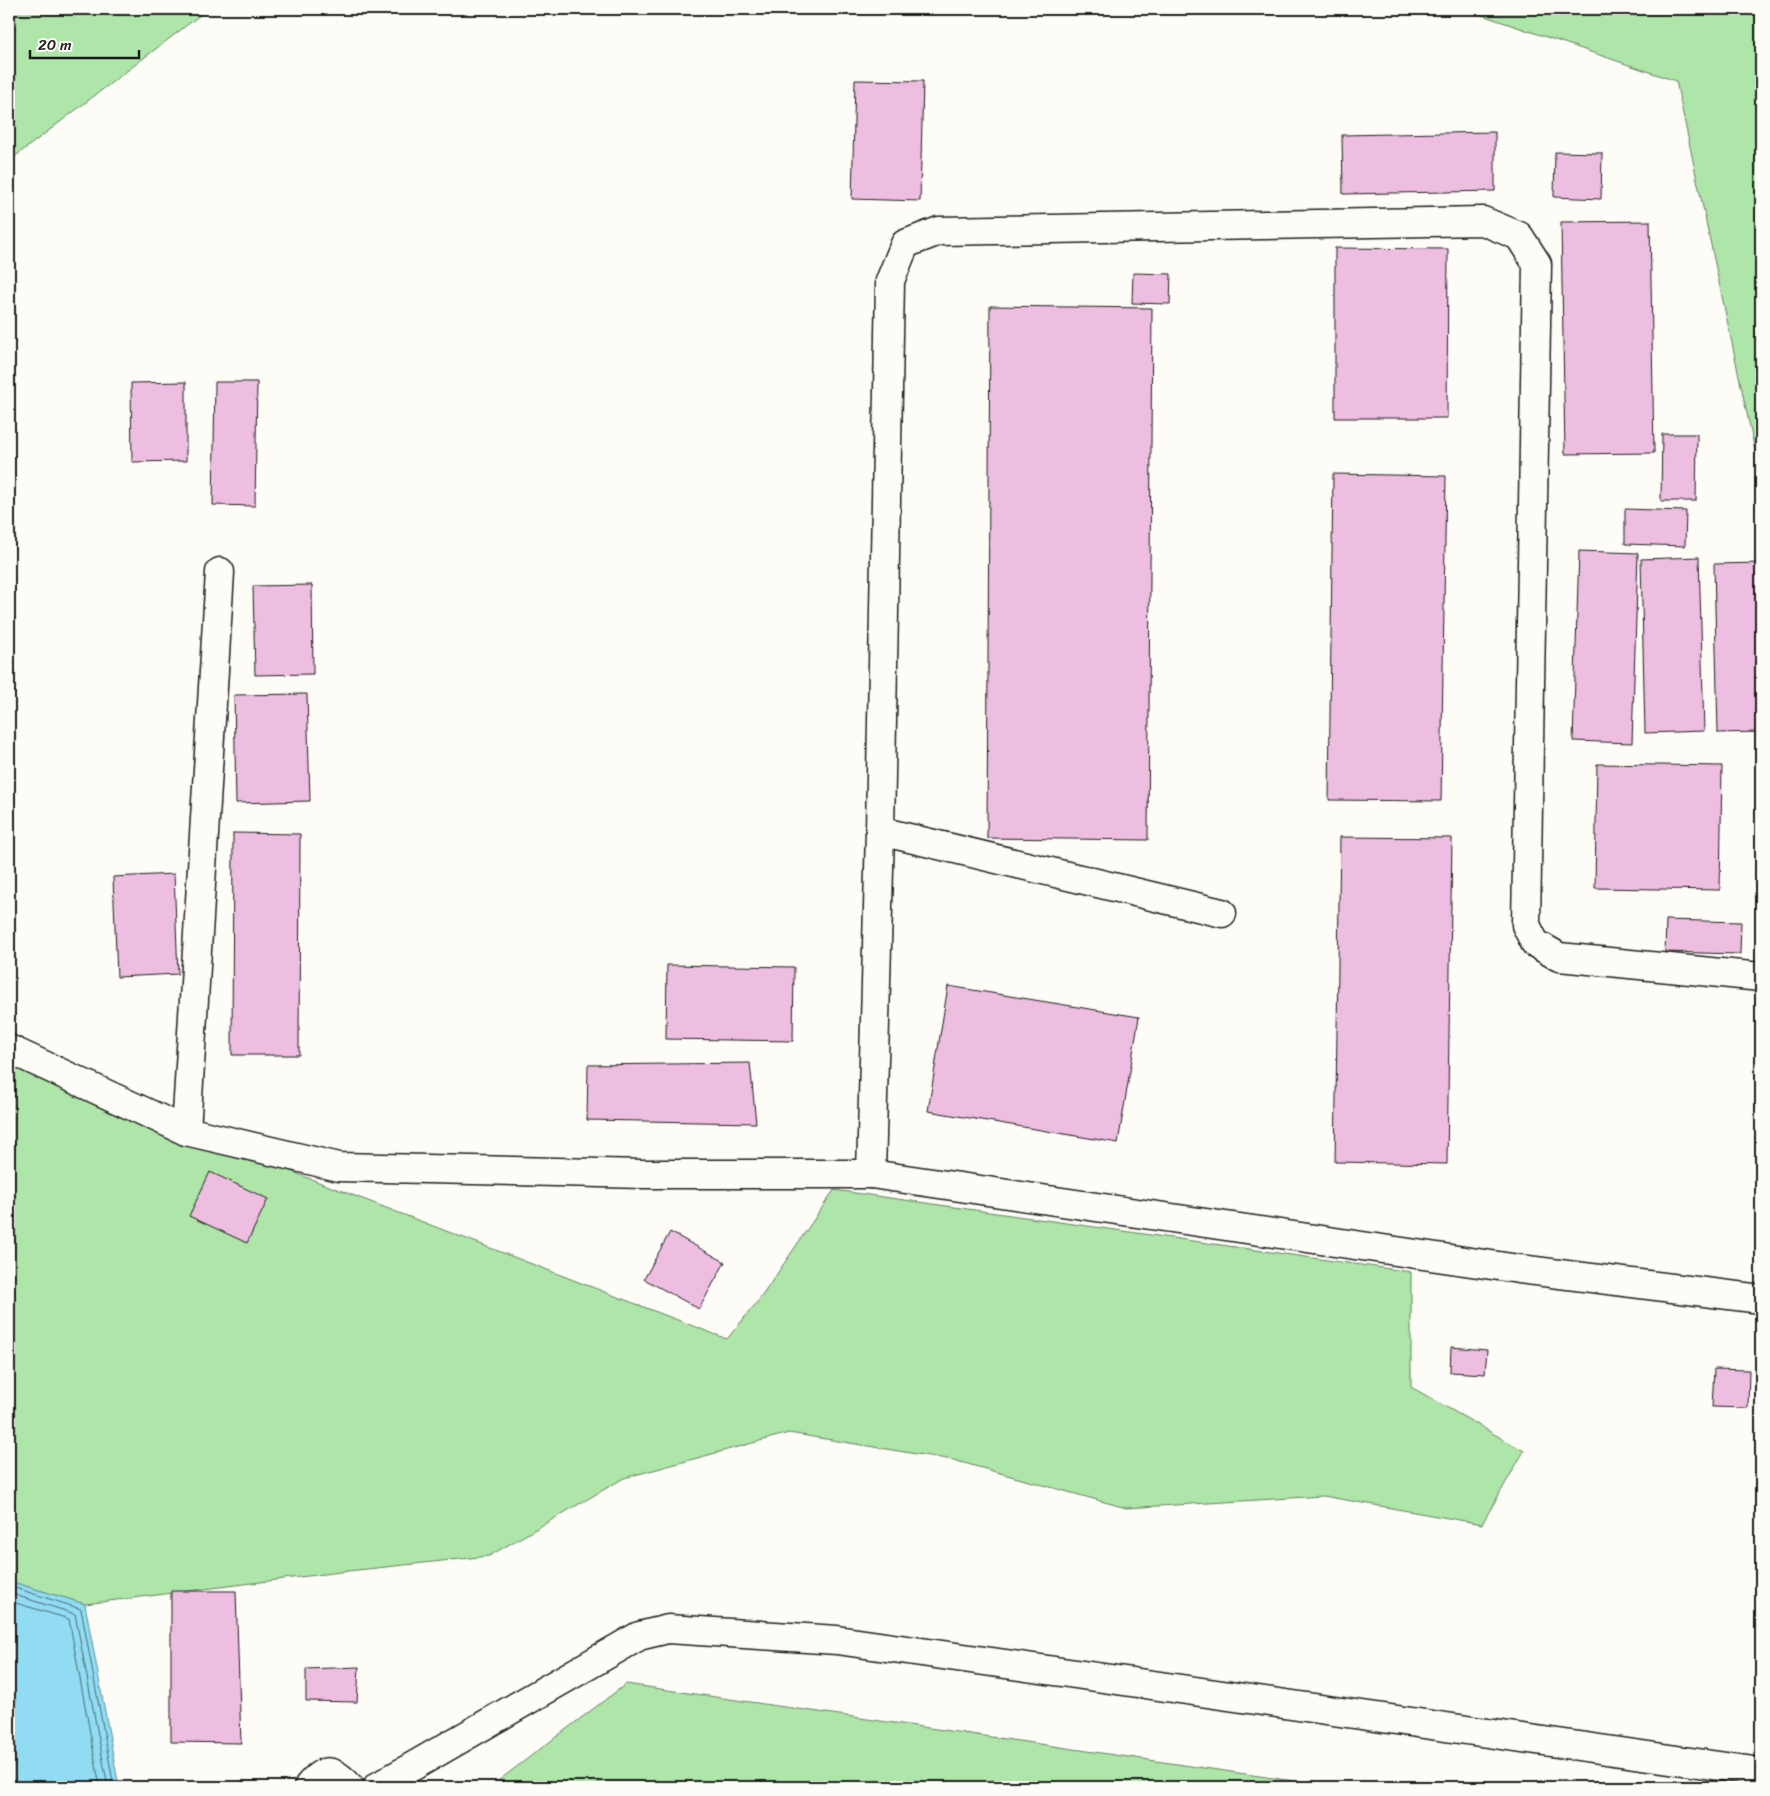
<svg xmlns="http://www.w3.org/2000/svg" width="1770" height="1796" viewBox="0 0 1770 1796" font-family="Sriracha,sans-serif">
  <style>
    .green { fill: #aee5a8; stroke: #658062 }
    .water { fill: #91dcf2; stroke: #628f9c }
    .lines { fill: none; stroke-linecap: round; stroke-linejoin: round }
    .shore { stroke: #4b6972; stroke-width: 1 }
    .building { fill: #edbee0; stroke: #1c1c1c }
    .minor-casing { stroke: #1c1c1c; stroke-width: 31 }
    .minor { stroke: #fdfcf7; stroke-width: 28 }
  </style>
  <rect width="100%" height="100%" fill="#fdfcf7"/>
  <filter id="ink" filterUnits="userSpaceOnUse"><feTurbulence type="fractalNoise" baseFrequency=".02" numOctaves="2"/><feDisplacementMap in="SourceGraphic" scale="10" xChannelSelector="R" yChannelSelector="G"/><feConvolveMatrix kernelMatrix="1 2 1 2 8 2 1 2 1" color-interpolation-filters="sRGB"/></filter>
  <g filter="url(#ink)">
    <g class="green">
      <path d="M 9,9 L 208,9 L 9,161 Z"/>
      <path d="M 1464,9 L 1761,9 L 1761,479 L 1676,81 Z"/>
      <path d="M 9,1063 L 727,1339 L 762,1296 L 834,1190 L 1411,1272 L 1411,1387 L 1524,1451 L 1482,1524 L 1323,1496 L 1126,1508 L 953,1460 L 789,1433 L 624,1478 L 489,1556 L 348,1571 L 85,1604 L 9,1581 Z"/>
      <path d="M 626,1684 L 1335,1787 L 490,1787 Z"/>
    </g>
    <path class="water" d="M 9,1581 L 85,1604 L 119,1787 L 9,1787 Z"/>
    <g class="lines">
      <g class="shore">
        <path d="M 9,1586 L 81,1609 L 114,1787"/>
        <path d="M 9,1593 L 75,1614 L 108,1787"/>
        <path d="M 9,1601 L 69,1619 L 100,1787"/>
      </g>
    </g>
    <g class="building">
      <path d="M 855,80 L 923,81 L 920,201 L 852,199 Z"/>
      <path d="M 1495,132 L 1495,191 L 1343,194 L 1342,135 Z"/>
      <path d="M 1555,152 L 1602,153 L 1601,199 L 1554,197 Z"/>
      <path d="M 1650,221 L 1654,453 L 1565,454 L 1561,222 Z"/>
      <path d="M 1335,248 L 1448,249 L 1447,418 L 1335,418 Z"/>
      <path d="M 1133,273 L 1171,274 L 1170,304 L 1132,303 Z"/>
      <path d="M 990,306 L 1152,308 L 1148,840 L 987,838 Z"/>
      <path d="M 186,382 L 186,461 L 132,462 L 131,383 Z"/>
      <path d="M 215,382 L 257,382 L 255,506 L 213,505 Z"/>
      <path d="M 1662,434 L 1697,434 L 1696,501 L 1661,501 Z"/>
      <path d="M 1333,474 L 1446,476 L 1441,801 L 1329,800 Z"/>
      <path d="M 1625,509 L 1686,511 L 1685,546 L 1625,544 Z"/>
      <path d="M 1579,551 L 1638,553 L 1632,743 L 1573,741 Z"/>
      <path d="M 1699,557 L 1704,731 L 1645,733 L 1641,559 Z"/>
      <path d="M 1761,563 L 1761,732 L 1718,733 L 1714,564 Z"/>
      <path d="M 312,585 L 313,674 L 255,675 L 253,586 Z"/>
      <path d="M 307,694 L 310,801 L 236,803 L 234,695 Z"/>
      <path d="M 1597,764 L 1722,766 L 1720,890 L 1595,888 Z"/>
      <path d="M 233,833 L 300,834 L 299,1055 L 232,1055 Z"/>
      <path d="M 1340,837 L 1452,838 L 1447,1164 L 1335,1162 Z"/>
      <path d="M 174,874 L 178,974 L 117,977 L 113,877 Z"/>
      <path d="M 1666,920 L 1741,922 L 1740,954 L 1665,952 Z"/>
      <path d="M 667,965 L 794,967 L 793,1041 L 666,1039 Z"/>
      <path d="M 948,986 L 1139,1017 L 1118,1143 L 928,1111 Z"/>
      <path d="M 750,1063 L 756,1123 L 587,1120 L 588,1065 Z"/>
      <path d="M 210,1172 L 268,1199 L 247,1243 L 189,1216 Z"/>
      <path d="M 670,1232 L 725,1262 L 699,1309 L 644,1279 Z"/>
      <path d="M 1451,1347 L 1487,1350 L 1485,1374 L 1450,1372 Z"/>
      <path d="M 1714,1369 L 1749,1370 L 1748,1408 L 1712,1407 Z"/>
      <path d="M 171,1591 L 236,1591 L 241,1743 L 171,1742 Z"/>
      <path d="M 359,1667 L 357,1702 L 306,1701 L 306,1669 Z"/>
    </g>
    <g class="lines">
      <g class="minor-casing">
        <g id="minor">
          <path d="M 880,831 L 1222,913"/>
          <path d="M 9,1049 L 186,1131 L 339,1167 L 644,1174 L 871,1174 L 1519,1269 L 1761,1299"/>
          <path d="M 186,1131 L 220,572"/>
          <path d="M 871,1174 L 880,831 L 890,281 L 905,244 L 939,231 L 1483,221 L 1519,236 L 1537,264 L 1526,925 L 1535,943 L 1559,957 L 1761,977"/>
          <path d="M 308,1787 C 324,1766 334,1769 350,1787"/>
          <path d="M 377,1787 L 639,1636 L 668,1629 L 837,1640 L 1761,1772"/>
        </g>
      </g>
      <use href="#minor" class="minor"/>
    </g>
  </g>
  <rect width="1770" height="1796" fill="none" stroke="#fdfcf7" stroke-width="30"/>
  <rect x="15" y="15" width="1740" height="1766" fill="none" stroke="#1c1c1c" stroke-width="2" filter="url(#ink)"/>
  <path d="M30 50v8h109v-8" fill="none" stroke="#1c1c1c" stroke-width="2.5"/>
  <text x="38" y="50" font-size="15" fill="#1c1c1c" stroke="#fdfcf7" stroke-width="4" paint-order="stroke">20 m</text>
</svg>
